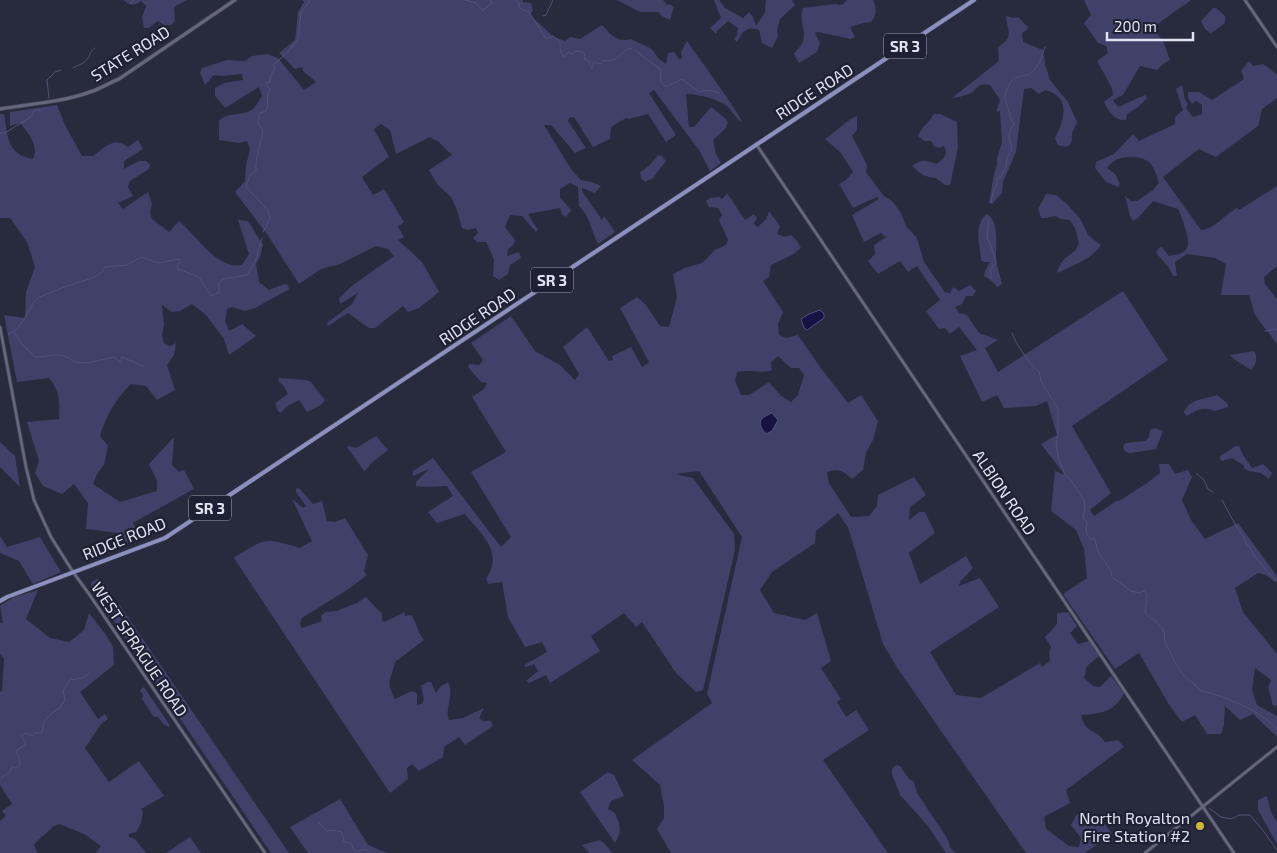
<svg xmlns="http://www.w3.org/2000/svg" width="1277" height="853" viewBox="0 0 1277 853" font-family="'Exo 2',sans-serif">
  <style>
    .green { fill: #3f4168; fill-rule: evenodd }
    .water { fill: #171244; stroke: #545178 }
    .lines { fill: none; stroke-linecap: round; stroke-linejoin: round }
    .stream { stroke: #545178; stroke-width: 1 }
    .tertiary-casing { stroke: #474859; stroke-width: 4 }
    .secondary-casing { stroke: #474859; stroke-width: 4.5 }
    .primary-casing { stroke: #474859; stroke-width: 5 }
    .tertiary { stroke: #65677e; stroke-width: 2.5 }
    .secondary { stroke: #65677e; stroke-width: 3 }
    .primary { stroke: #8c90bf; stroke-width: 4 }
    .poi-dot { fill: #cdb938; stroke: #1e2033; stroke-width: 2 }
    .labels { text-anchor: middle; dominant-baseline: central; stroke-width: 4.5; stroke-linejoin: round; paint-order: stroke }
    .shield { fill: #1e2033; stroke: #a6a8b7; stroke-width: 1 }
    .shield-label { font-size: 15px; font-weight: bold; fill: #e1e3f0 }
    .street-label { font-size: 16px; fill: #e1e3f0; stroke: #1e2033 }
    .poi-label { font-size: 16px; fill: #e1e3f0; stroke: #1e2033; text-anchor: end }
  </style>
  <rect width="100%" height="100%" fill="#282a3d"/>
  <g class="green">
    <path d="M 123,0 L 187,0 L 174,7 L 175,21 L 171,25 L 164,25 L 158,21 L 149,28 L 144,28 L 142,17 L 146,6 L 141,1 C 132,7 131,5 123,0 Z"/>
    <path d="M 302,0 L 523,0 L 523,2 L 531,3 L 533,10 L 530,15 L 554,37 L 565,41 L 570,37 L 580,39 L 602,25 C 610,34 617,43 631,39 L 652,49 L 659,59 L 666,64 L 668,53 L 674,52 L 679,59 L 682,58 L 681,52 L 687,41 C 695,53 741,115 742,122 C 735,118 733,112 728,107 C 719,99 698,94 686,94 L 689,127 L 694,127 L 711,107 L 725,118 L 728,123 L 725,129 L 713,140 L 716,154 L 721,163 L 710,171 L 699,150 L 654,90 L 649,93 L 676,135 L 666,142 L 648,114 L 629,119 L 626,118 L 611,127 L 610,139 L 593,147 L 574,117 L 569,118 L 568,121 L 586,148 L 575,153 L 551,125 L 544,125 L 571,169 L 581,180 L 592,182 L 601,186 L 595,193 L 582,188 L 582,191 L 602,220 L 604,216 L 615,232 L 598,244 C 591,231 590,216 579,206 L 578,187 L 570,183 L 560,189 L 560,197 L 571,210 L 566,217 L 562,215 L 560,208 L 528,214 L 538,230 L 536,232 L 522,216 L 510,215 L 505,227 L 515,240 L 513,245 L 508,249 L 507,256 L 519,252 L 521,258 L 510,265 L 508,274 L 499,280 L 493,276 L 494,259 L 486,242 L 477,242 L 473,238 L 478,233 L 476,228 L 468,230 L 462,228 L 457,210 L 451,197 L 437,184 L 429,170 L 452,155 L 439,142 L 430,137 L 396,154 L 390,130 L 381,124 L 374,129 L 389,157 L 362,177 L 373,195 L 384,189 L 404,222 L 398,227 L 404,237 L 398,240 L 422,262 L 439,292 L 419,308 L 408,312 L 403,306 L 375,328 L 369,328 L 348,313 L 328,326 L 327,323 L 352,304 L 358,293 L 340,304 L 339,298 L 353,285 L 394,256 L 388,249 L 376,246 L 340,264 L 321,269 L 299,284 L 269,237 L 235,192 L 245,181 L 246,165 L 250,150 L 247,141 L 239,143 L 219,140 L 219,121 C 228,111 242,117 253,109 C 256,106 259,100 262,96 L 259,87 L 225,108 L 215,96 L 215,88 L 224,83 L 243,80 L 242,74 L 222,76 L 214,75 L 205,85 L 200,73 L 202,68 L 227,60 L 245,61 L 252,56 L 267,54 L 278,58 L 304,90 L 316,82 L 303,71 L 302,67 L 295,69 L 279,53 L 295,40 L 298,12 L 304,2 Z"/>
    <path d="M 617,0 L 663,0 L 667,5 L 670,4 L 674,7 L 670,20 L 662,16 L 658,12 L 640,12 Z"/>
    <path d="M 714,0 L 719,0 L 725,8 L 743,18 L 749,12 L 753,17 L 756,26 L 765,12 L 766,0 L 792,0 L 795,5 L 780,19 L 777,30 L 778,36 L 772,48 L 762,43 L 759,30 L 750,28 L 743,32 L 737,42 L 734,39 L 737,35 L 738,28 L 728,21 L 718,30 L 716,34 L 710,28 L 721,18 Z"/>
    <path d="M 847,0 L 873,0 C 877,9 877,15 871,22 L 863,23 L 850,27 L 855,37 L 851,39 L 818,32 L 815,33 L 820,43 L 817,52 L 799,63 L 794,54 C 797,50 802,45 803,41 C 807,29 798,21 803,8 L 835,4 L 842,5 Z"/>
    <path d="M 1084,0 L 1191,0 L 1152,28 L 1163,41 L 1170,60 L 1163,64 L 1157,70 L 1140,66 L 1123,95 L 1113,100 L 1118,107 L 1145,95 L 1147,98 L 1138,107 L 1127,114 L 1126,120 C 1114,121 1109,112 1104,102 L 1113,95 L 1112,88 L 1097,61 L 1108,53 L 1106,46 L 1098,43 L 1084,23 L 1091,15 Z"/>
    <path d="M 1213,8 L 1216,8 L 1225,16 L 1225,23 L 1213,32 L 1210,33 L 1205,29 L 1201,21 Z"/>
    <path d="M 1006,16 L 1014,18 L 1018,17 L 1028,27 L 1027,30 L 1022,33 L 1023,42 L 1043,50 L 1045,64 L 1050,80 L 1068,102 L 1077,122 C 1076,126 1073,130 1072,134 C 1071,141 1074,143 1066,147 L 1058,145 L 1055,138 C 1064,120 1072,97 1045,90 L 1039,94 L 1031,88 L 1024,89 L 1016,152 L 1003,182 L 1002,193 L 992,204 L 989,203 L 994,174 L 997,165 L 997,158 L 1002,143 L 1000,111 L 996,112 L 1000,100 L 990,85 C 976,82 979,90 969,94 C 964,96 958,97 952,98 L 999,61 L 998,47 C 1014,36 1008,34 1006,16 Z"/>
    <path d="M 1249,61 L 1253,66 L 1263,64 L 1277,74 L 1277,98 L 1262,109 L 1258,126 L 1216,157 L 1199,149 L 1163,177 L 1201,230 C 1213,230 1225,214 1237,208 L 1239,210 L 1277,186 L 1277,266 L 1264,277 L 1265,284 L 1277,299 L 1277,344 L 1255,315 L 1249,295 L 1221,295 L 1226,264 L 1215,258 L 1187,254 L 1175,262 L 1177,276 L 1173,276 L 1169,268 L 1157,254 L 1156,252 L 1159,248 L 1162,247 L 1169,256 C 1190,253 1191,246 1185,228 C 1183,221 1181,215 1178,209 L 1153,201 L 1138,218 L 1133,221 L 1130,216 L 1125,196 L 1131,201 L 1137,201 L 1153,190 L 1159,183 C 1157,176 1155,170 1151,164 C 1140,153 1115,155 1107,168 L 1115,174 L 1120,184 L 1118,187 L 1106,182 L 1095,168 L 1096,162 L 1114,154 L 1133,134 L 1139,141 L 1175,124 L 1175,117 L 1183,110 L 1176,89 L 1182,85 L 1185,100 L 1188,104 L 1186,108 L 1193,117 L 1202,114 L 1202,105 L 1196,101 L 1192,104 L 1188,98 L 1188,92 L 1199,92 L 1212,100 L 1244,79 L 1241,71 Z"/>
    <path d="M 57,105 L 65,125 L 82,156 L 93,156 C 104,148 114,136 128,147 L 138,140 L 143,149 L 124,161 L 124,169 L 139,161 L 146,161 L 150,165 L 149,169 L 130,181 L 128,187 L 133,196 L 118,203 L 123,209 L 148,192 L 152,204 L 150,212 L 152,219 L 169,232 L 179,221 C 197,236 217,270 242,265 L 249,254 L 238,220 L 248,221 L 263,245 L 260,257 L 256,264 L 259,282 L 269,290 L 284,284 L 288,285 L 289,289 L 286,291 L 255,308 L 245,311 L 232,307 L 227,309 L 225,321 L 229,331 L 242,324 L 256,336 L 229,355 L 224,339 L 206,315 L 192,304 L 180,311 L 172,312 L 162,305 L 164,325 L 162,335 L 164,343 L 170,346 L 176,343 L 174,355 L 167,365 L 175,390 L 157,400 L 146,386 L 131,384 C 116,398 106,416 100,436 L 108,446 L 104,465 L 97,474 L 93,484 L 120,502 L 157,491 L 157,481 L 149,464 L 174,437 L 172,465 L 179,472 L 184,470 L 194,489 L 133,523 L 137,532 L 134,542 L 125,544 L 118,533 L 86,529 L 88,503 L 74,484 L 62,494 L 43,486 L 35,473 L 39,461 L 27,422 L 59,419 C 60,403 60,391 49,378 L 17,382 L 4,315 L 25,318 L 26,292 L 35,267 L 27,242 L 10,218 L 0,218 L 0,114 L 4,114 C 8,136 6,154 33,159 C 39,145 29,134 20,123 L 10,126 L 10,112 Z"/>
    <path d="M 934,114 L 940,114 L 957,122 L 958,148 L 950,185 L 945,185 L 936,178 C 926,178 919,173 912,166 C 922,159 925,160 936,164 C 943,160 949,154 944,146 L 938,148 L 934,146 L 931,141 L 924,141 L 918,136 C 920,129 930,121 934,114 Z"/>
    <path d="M 857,116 L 857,130 L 852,136 L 867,165 L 866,172 L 884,196 L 892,201 L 901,213 L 906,226 L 917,238 L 924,262 L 945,292 L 950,293 L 953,287 L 959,291 L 970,285 L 976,291 L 973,296 L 966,296 L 962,304 L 955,307 L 959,313 L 967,315 L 979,333 L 998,340 L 985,348 L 998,372 L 1123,291 L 1168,360 L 1072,426 L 1111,493 L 1090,510 L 1094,516 L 1116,501 L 1119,501 L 1147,483 L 1160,473 L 1159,464 L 1169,464 L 1175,474 L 1188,470 L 1192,477 L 1182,500 L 1191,520 L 1205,539 L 1238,523 L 1277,576 L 1277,581 L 1275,582 L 1266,575 L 1258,573 L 1235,588 L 1243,612 L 1277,654 L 1277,705 L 1273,706 L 1268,687 L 1271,680 L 1255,668 L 1252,690 L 1257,705 L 1277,716 L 1277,737 L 1253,714 L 1240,720 L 1225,706 L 1224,725 L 1221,734 L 1207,734 L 1195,715 L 1182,722 L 1168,703 L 1139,653 L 1115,669 L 1063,594 L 1087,578 L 1084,549 L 1076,530 L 1051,511 L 1055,471 L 1065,475 L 1041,444 L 1057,435 L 1047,401 L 1036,406 L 1004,408 L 997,395 L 982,402 L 960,356 L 977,350 L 959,327 L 950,334 L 945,328 L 939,329 L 926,311 L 940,300 L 917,266 L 908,272 L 900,261 L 878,274 L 868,261 L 875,254 L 874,245 L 886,237 L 881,233 L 864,242 L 852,215 L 879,199 L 877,197 L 853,208 L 839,184 L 846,180 L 853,172 L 841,153 L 825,139 C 835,132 847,120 857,116 Z"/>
    <path d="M 658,155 L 662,156 L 666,161 L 653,178 L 645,182 L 641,178 L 640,172 L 650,165 Z"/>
    <path d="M 727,193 L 745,220 L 754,214 L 757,218 L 754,224 L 758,227 L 767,218 L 769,211 L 780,226 L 777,234 L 784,237 L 791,235 L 797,241 L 801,248 L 792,255 L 771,265 L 769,277 L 763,281 L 783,312 L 778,324 L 779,335 L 786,338 L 798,335 L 820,367 L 848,403 L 861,395 L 878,421 L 873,440 L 866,453 L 863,470 L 852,479 C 844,471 838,468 827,472 L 829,483 L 851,517 L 869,516 L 877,506 L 878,495 L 914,477 L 926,495 L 910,507 L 909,520 L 919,512 L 925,512 L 935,533 L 909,553 L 920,584 L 966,556 L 973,568 L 960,582 L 959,586 L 980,578 L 999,607 L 930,652 L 956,695 L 981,698 L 1040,663 L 1042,667 L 1050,661 L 1049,653 L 1051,647 L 1045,637 L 1057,624 L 1057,613 L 1068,612 L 1077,626 L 1070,633 L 1078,644 L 1089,641 L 1099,656 L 1087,666 L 1084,678 L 1093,686 L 1100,687 L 1111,676 L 1124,693 C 1116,712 1099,714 1081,715 C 1085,734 1097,729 1105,742 L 1118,740 L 1124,747 L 1066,790 L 1070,803 L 1044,817 L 1046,829 L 1069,846 L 1079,847 L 1081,838 L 1071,825 L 1077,814 L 1089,813 L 1104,823 L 1112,834 L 1085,853 L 1026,853 L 898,669 L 883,644 L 848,527 L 838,513 L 816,531 L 815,543 L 772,572 L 760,590 L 774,613 L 805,620 L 817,613 L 831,661 L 821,668 L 841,699 L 837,702 L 846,717 L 856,710 L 869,730 L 823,760 L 888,853 L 671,853 L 657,829 L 664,818 L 664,806 L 660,785 L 632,760 L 712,703 L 707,694 L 742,537 L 699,471 L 675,474 L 693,478 L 734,534 L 735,550 L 703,690 L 696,692 L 676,673 L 642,622 L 636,627 L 624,613 L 591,636 L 600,651 L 550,683 L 546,675 L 529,683 L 526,681 L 538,671 L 534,664 L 526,667 L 524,665 L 547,652 L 542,642 L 525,647 L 508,617 L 502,582 L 488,584 L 486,579 C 504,552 482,535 465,514 L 437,523 L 428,512 L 453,496 L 447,486 L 427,487 L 416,486 L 416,482 L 429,469 L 413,476 L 413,471 L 433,458 L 501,547 L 511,537 L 471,472 L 506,452 L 472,397 L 484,389 L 487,383 L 481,382 L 468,367 L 469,364 L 479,365 L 483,360 L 471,343 L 511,316 L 535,351 L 560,365 L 575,380 L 579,374 L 563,347 L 587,327 L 609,361 L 613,360 L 612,356 L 631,347 L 642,367 L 649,362 L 620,308 L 637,297 L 646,305 L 660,326 L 669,327 L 677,297 L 673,274 L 684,268 L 702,263 L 715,250 L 726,245 L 728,240 L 719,220 L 722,215 L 718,208 L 709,207 L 706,201 L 710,198 L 719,197 L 722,199 ZM 778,356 L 791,368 L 799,368 L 804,375 L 798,395 L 791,402 L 781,396 L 769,382 L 749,395 L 741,395 L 735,381 L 737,372 C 749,369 763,374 772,370 L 771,362 Z"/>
    <path d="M 1046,194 L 1056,195 L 1067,204 L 1081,220 L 1088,235 L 1101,245 C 1092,259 1073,265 1058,273 L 1057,271 L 1063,260 L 1076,250 L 1079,243 L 1075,228 L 1070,220 L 1061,219 L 1055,216 L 1046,218 L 1041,218 L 1038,209 Z"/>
    <path d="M 987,214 C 999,220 996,244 996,256 C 996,265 1000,275 1002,284 L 997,287 L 993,282 L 984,276 L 985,271 L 990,262 L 984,262 L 981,260 C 980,246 973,224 987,214 Z"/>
    <path d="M 1254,351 C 1258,357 1256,366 1251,370 C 1244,365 1235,361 1230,355 Z"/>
    <path d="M 279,378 L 306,380 L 311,382 L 325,400 L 321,405 L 307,412 L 299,400 L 286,407 L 281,413 L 278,411 L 275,403 L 288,394 L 283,385 L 278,381 Z"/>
    <path d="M 1217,395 L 1227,403 L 1228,407 L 1215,411 C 1204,406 1196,410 1187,416 L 1184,413 C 1188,399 1205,399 1217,395 Z"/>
    <path d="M 1154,428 L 1163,431 L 1156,449 L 1131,453 C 1126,453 1124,451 1123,447 L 1125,443 L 1145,441 L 1149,437 L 1150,430 Z"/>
    <path d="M 376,436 L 388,450 L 370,464 L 369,467 L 364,471 L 347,447 L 349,446 L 356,448 Z"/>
    <path d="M 0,442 L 15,456 L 20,487 L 0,467 Z"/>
    <path d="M 1236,446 L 1239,446 L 1243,455 L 1252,468 L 1263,464 L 1272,473 L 1269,479 L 1261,473 L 1249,471 L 1245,469 L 1243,465 L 1232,458 L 1222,461 L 1220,459 L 1220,456 Z"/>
    <path d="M 296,488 L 300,489 L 313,504 L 322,501 L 327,521 L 335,522 L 345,518 L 368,555 L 364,571 L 367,575 L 350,588 L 302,618 L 300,624 L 302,628 L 322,621 L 321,616 L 326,612 L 336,611 L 357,603 L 366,597 L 382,614 L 382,619 L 384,622 L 405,612 L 405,616 L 411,615 C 418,624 416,631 424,640 L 395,662 C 391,681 385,680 395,699 L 412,691 L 417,693 L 417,705 L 421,704 L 424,700 L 421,686 L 427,682 L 431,682 L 436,693 L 441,686 L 448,682 C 455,697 444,707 449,720 L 463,718 L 484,708 L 479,718 L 484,721 L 491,721 L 493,726 L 465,745 L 459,737 L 444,747 L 443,757 L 419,771 L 412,764 L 407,768 L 408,779 L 390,793 L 234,558 C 267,537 263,538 300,548 L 312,541 L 292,499 L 303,508 L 306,506 L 296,492 Z"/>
    <path d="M 0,536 L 7,547 L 40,537 L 61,572 L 33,584 L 19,561 L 0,553 Z"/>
    <path d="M 96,579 L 100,579 L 113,597 L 104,603 L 110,609 L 119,604 L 289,853 L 271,853 L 91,587 L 91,583 Z"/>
    <path d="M 38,590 L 26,619 L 50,638 L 69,642 L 84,630 L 89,613 L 106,635 L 113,647 L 114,665 L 80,692 L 98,719 L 105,714 L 108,719 L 101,724 L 85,748 L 109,782 L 139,761 L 164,796 L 141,809 L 143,812 L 141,823 L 136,832 L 129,834 L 129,837 L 135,839 L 146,853 L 96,853 L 101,846 L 84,834 L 59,824 L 54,826 L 34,844 L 37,853 L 0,853 L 0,821 L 6,816 L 2,811 L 12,804 L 0,785 L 0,691 L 2,692 L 4,659 L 0,653 L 0,623 L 3,622 L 0,606 L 14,597 Z"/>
    <path d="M 144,687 L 169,724 L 170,727 L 164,725 L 158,717 L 154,717 L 142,699 L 143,694 L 140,692 L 141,689 Z"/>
    <path d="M 896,765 L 900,766 L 909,779 L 914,782 L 917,793 L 947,838 L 951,849 L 956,853 L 946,853 L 928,826 L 900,795 L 892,774 L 892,769 Z"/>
    <path d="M 608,772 L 614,775 L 624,796 L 611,801 L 608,809 L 615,813 C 620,826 623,830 615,843 L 580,792 Z"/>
    <path d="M 1267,796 L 1271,812 L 1277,822 L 1277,844 L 1258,810 L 1258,800 Z"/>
    <path d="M 340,799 L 368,845 L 387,853 L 308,853 L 290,827 Z"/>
    <path d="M 190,837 L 201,853 L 166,853 Z"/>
    <path d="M 600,840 L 605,844 L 612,853 L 589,853 L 582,845 Z"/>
  </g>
  <g class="water">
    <path d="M 820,310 L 824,314 L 824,318 L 807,330 L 804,328 L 801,319 L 809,314 Z"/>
    <path d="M 772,413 L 778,420 L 772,431 L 766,434 C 756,422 760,418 772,413 Z"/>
  </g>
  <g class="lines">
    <g class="stream">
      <path d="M 465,0 L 476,3 L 482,10 L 485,9 L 492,3 L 491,0"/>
      <path d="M 515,0 L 519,3 L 519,8 L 529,12 L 544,36 L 547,39 L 553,36 L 560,42 L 560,49 L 563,57 L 569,52 L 573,54 L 575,51 L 583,52 L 585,55 L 584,60 L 586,59 L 589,62 L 592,69 L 594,62 L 601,64 L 605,60 L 610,61 L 617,58 L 626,50 L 632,48"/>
      <path d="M 130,4 L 134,0"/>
      <path d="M 543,16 L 546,15 L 553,0"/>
      <path d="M 636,51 L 661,70 L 660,80 L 666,87 L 682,79 L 699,92 L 709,90 L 719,93"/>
      <path d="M 73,68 C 78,65 84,64 88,58 C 91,54 90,51 95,48"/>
      <path d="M 49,98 L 47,80 L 55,72 L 61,70"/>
      <path d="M 0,133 L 5,133 L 32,116 L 34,110 L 43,110 L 44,109"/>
      <path d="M 991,202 L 994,189 L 997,186 L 997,179 L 1001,176 L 1006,167 L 1007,157 C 1016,146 1009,146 1009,135 C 1009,131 1012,128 1014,125 L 1009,115 L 1011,113 L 1008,111 C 1009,105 1004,102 1005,96 C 1006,90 1011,79 1017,77 C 1022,75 1025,77 1029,74 C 1039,68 1041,58 1045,47"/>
      <path d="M 989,220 L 987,237 L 991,246 L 996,263 L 990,270 L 992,274 L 991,278"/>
      <path d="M 263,232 L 270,219 L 268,210 L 246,187 L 250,175 L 256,171 C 255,157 261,144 263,130 L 258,123 L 260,113 L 266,111 C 269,103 266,95 270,89 L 266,85 L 266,83 L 270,82 L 271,75 L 275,69 L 273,65 L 288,52 L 298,39 L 301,12 L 311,0"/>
      <path d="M 1265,331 L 1277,329"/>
      <path d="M 14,332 L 21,343 L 35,357 C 49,357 62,350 74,362 L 88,363 L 114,357 L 121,363 L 122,357 L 143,366"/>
      <path d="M 1012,333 C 1015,343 1031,366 1039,372 L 1041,381 L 1058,409 L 1058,435 L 1056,442 L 1058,457 L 1065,475 L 1071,480 L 1084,500 L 1085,507 L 1083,518 L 1087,522 L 1086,533 L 1091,539 L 1095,539 L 1098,552 L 1111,571 L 1112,577 L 1131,591 L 1139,593 L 1144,591 L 1147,594 L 1145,613 C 1151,620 1161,622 1164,632 C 1165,636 1164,640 1166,644 C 1171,653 1175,664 1181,672 C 1186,680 1196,684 1201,691 C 1222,695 1265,712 1277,730"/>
      <path d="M 8,334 C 24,330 29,302 40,297 C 51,292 64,287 76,283 C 87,279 99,279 105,267 L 127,265 L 141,257 L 158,263 L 179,259 L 180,262 L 177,266 L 178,269 L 199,277 L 211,296 L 219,293 L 219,282 L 223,279 L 247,275 L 255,262 L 262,238"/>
      <path d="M 1196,473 L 1204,480 L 1208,489 L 1213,492"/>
      <path d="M 1222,500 L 1236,526 L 1243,536 L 1246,544 L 1250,547 L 1254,556 L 1276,581"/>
      <path d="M 1,778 L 10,772 L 12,766 L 15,768 L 20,765 L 19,758 L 16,751 L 26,744 L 21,735 L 26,733 L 32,736 L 35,733 L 42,733 L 44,721 L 52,713 L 60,708 L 65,700 L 63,690 L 70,680 L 83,678 L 89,673"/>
      <path d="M 1209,808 L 1221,817 L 1231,819 L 1239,815 L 1250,815 L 1261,828 L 1277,850"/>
      <path d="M 318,822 L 327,831 L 333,830 L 342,832 L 344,842 L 351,843 L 355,852 L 366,849 L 370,853"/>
    </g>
    <g class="tertiary-casing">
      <g id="tertiary">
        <path d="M 1245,0 L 1277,47"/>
        <path d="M 756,144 L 1234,853"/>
        <path d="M 0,327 L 26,467 L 34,500 L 51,537 L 73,572 L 89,594 L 265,853"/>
        <path d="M 1145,853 L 1277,747"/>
      </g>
    </g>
    <g class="secondary-casing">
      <path id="secondary" d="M 0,109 C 29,104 63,102 90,92 C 100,89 109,83 119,79 L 235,0"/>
    </g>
    <g class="primary-casing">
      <path id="primary" d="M 0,601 L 7,597 L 165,538 L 974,0"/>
    </g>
    <use href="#tertiary" class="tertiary"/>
    <use href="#secondary" class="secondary"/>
    <use href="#primary" class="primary"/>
  </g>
  <circle class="poi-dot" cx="1200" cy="826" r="5"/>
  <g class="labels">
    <g class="shield">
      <rect x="884" y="33.5" width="42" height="25" rx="4"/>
      <rect x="531" y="267.5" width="42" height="25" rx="4"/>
      <rect x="189" y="495.5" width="42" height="25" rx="4"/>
    </g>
    <g class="shield-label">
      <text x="905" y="46">SR 3</text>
      <text x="552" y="280">SR 3</text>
      <text x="210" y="508">SR 3</text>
    </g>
    <g class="street-label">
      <text transform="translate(130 53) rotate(-32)">STATE ROAD</text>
      <text transform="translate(814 91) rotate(-33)">RIDGE ROAD</text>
      <text transform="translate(477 316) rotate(-34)">RIDGE ROAD</text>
      <text transform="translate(1005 492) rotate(56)">ALBION ROAD</text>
      <text transform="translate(124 538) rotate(-22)">RIDGE ROAD</text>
      <text transform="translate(140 649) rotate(56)">WEST SPRAGUE ROAD</text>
    </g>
    <g class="poi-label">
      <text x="1190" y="817">North Royalton<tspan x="1190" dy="18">Fire Station #2</tspan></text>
    </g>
  </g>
  <path d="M1107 32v8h86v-8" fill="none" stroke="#e1e3f0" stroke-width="2.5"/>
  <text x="1114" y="32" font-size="15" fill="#e1e3f0" stroke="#1e2033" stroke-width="4" paint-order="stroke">200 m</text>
</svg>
